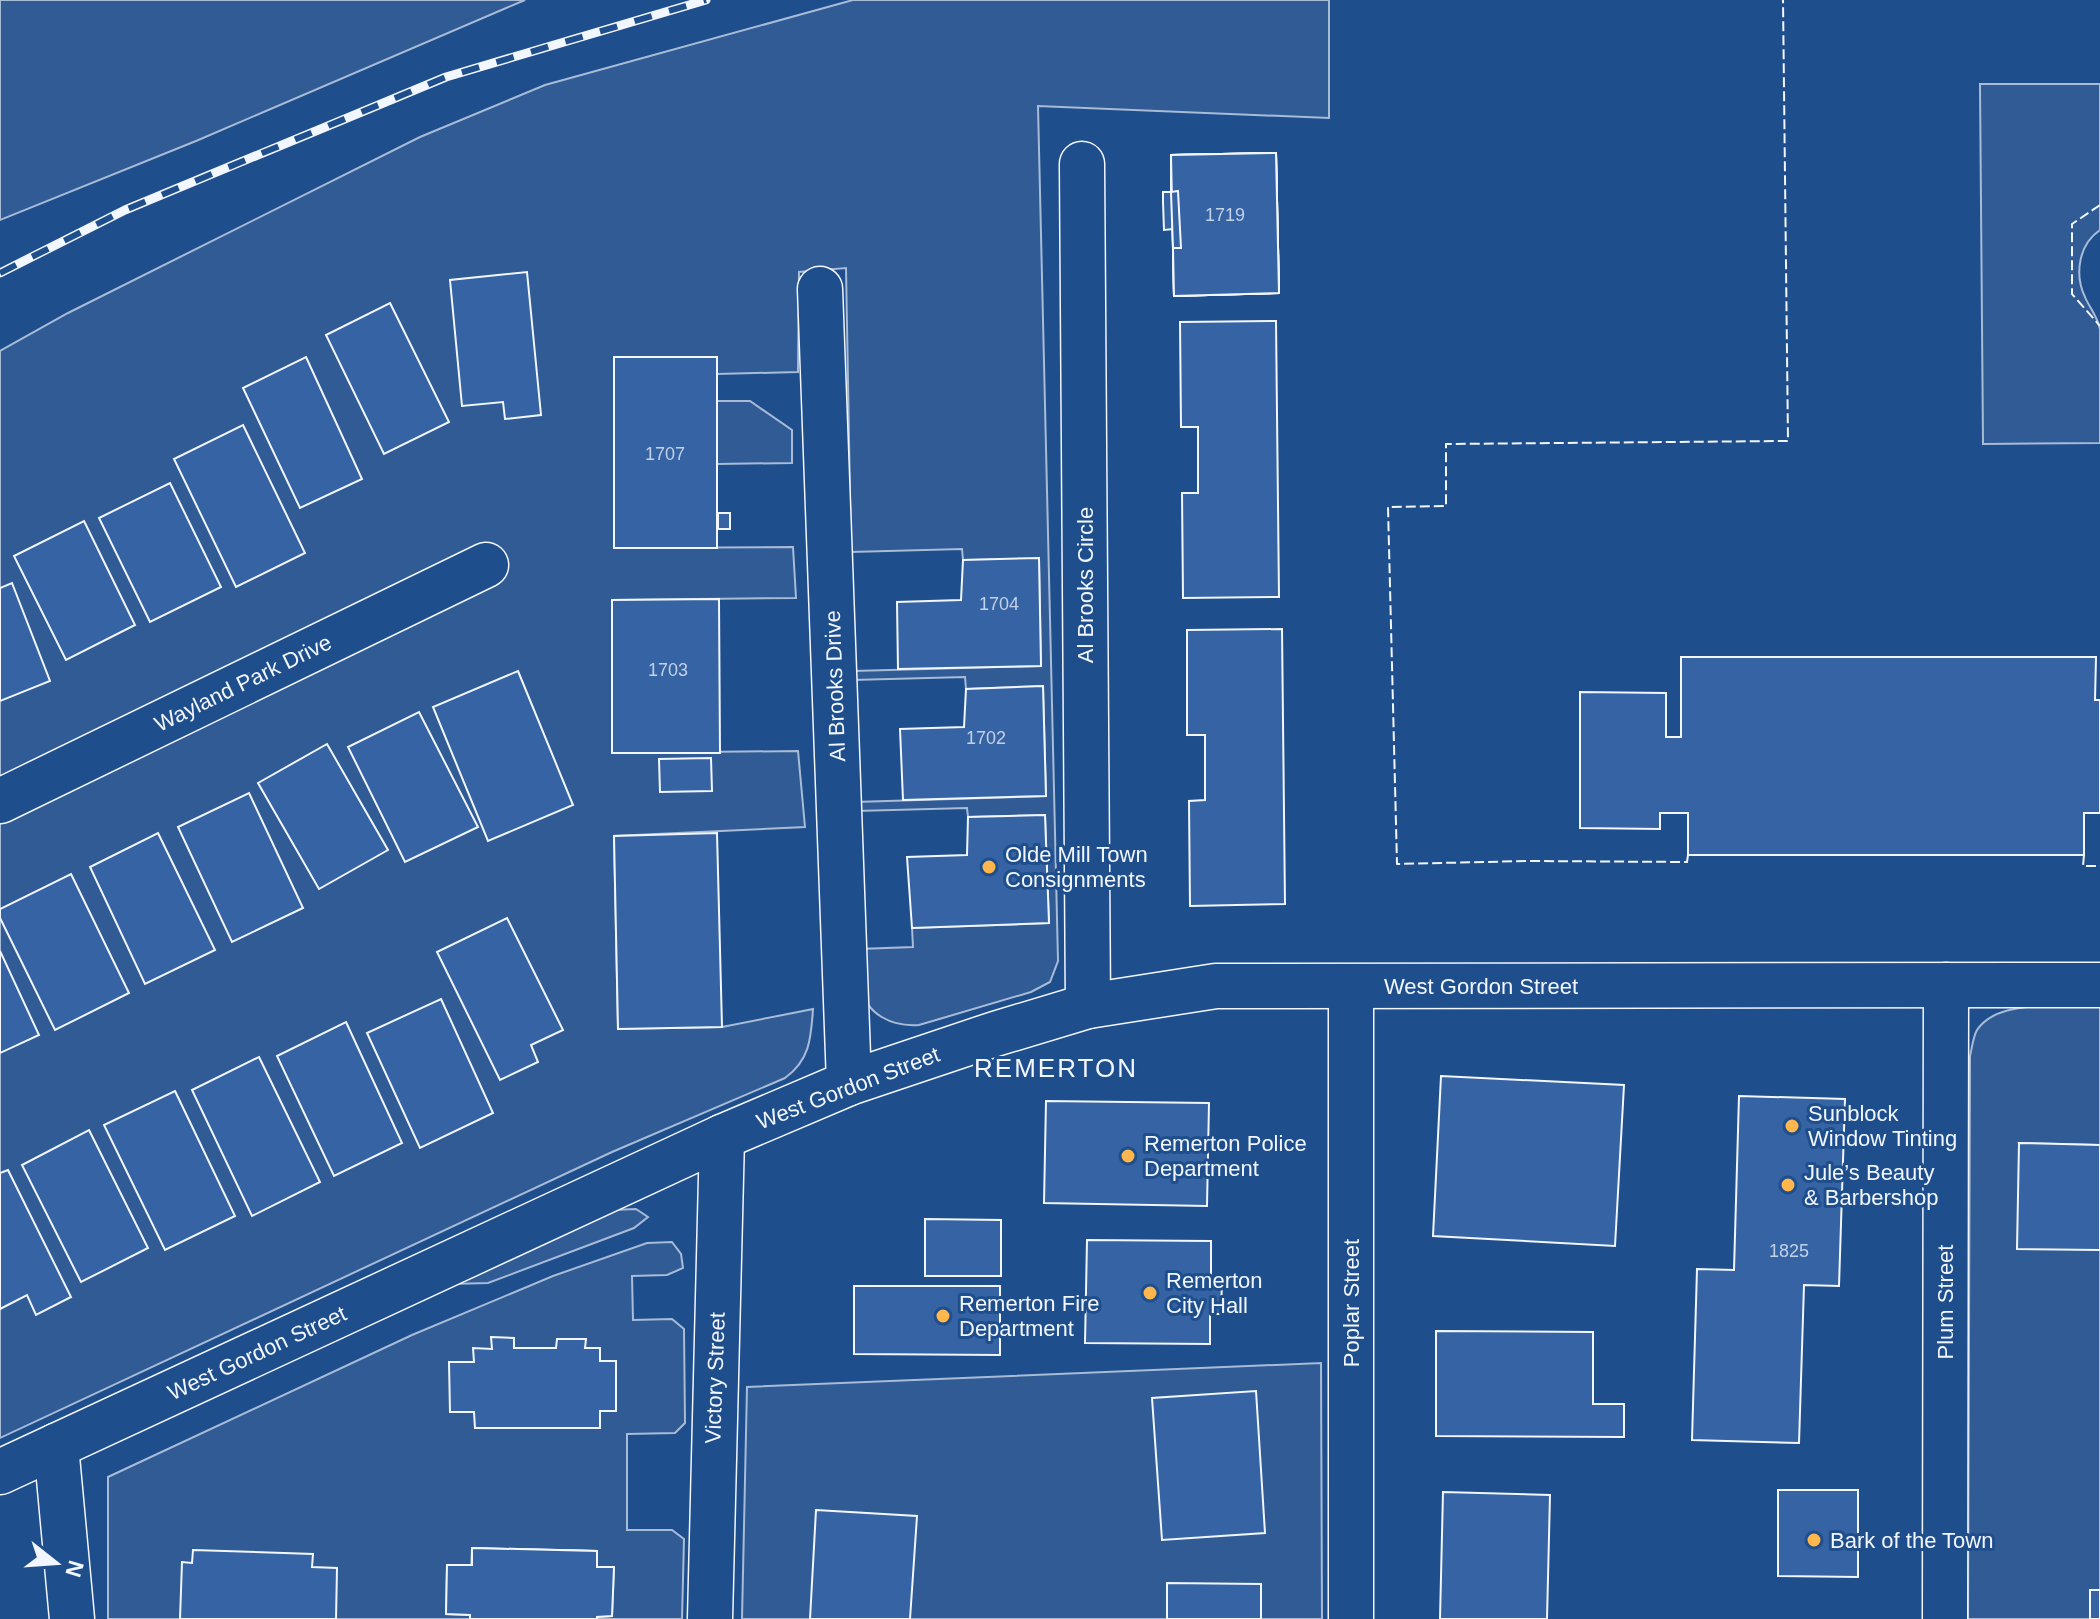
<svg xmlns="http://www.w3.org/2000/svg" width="2100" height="1619" viewBox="0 0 2100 1619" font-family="Arial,sans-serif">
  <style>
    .green { fill: #305b95; stroke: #a8bbd7; stroke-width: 2 }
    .building { fill: #3563a3; stroke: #f2f6ff; stroke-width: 2 }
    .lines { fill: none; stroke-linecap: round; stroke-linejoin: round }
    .minor-casing { stroke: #f2f6ff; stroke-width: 47 }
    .minor { stroke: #1f4e8c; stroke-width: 44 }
    .rail-casing { stroke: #f2f6ff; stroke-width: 9 }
    .rail { stroke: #1f4e8c; stroke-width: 6; stroke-dasharray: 18; stroke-linecap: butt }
    .fence { stroke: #f2f6ff; stroke-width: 2; stroke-dasharray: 10 4; stroke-linecap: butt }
    .poi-dot { fill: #ffb74d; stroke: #1f4e8c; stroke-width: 3 }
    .labels { text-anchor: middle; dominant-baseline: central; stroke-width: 6; stroke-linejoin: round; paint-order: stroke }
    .number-label { font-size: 18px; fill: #c3d1e8 }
    .street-label { font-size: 22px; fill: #f2f6ff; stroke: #1f4e8c }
    .poi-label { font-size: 22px; fill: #f2f6ff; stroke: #1f4e8c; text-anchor: start }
    .quarter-label { font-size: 26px; letter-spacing: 2px; fill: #f2f6ff; stroke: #1f4e8c }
  </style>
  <rect width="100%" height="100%" fill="#1f4e8c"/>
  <g class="green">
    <path d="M 0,0 L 525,0 L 196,141 L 0,220 Z"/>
    <path d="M 853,0 L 1329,0 L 1329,118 L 1038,106 L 1058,961 L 1050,982 L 1031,992 L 919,1025 C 893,1027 866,1015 861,987 C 858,975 860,961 859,949 L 913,947 L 912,928 L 1049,923 L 1045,815 L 968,817 L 967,808 L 856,811 L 855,802 L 1046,796 L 1043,686 L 966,689 L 965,677 L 853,680 L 853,671 L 1041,666 L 1039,559 L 963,560 L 962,549 L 851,552 L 846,268 L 799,272 L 798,372 L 717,374 L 716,357 L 614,358 L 614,548 L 793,547 L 796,598 L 612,600 L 612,753 L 798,751 L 805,827 L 614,836 L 618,1029 L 722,1027 L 813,1009 C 811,1038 810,1060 785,1078 L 612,1152 L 0,1438 L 0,351 L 68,313 L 420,137 L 545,85 Z"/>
    <path d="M 2100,84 L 2100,230 C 2079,244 2074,274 2085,297 C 2089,307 2099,319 2100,330 C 2100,368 2100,406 2100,443 L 1983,444 L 1980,84 Z"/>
    <path d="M 717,401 L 750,401 L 792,430 L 792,463 L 717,464 Z"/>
    <path d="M 2057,1004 L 2100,1004 L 2100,1145 L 2019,1143 L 2100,1250 L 2100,1619 L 1968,1619 L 1970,1056 C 1972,1048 1973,1037 1977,1030 C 1993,1006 2031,1007 2057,1004 Z"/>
    <path d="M 636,1209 L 648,1217 L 634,1228 L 488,1283 L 450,1284 L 612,1210 Z"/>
    <path d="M 672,1242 L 681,1254 L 683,1268 L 667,1275 L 632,1276 L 633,1320 L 672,1319 L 684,1329 L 685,1423 L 675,1433 L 627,1434 L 627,1530 L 672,1530 L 684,1539 L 682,1619 L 597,1619 L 597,1617 L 612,1616 L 614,1568 L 597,1567 L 597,1551 L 473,1549 L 472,1565 L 447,1566 L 446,1614 L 470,1615 L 470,1619 L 108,1619 L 108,1477 L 412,1335 L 553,1276 L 647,1243 Z"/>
    <path d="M 1321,1363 L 1322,1619 L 742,1619 L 747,1387 Z"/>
  </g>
  <g class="building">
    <path d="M 1276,153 L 1279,293 L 1174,296 L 1171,155 Z"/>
    <path d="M 1276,153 L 1279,293 L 1174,296 L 1173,229 L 1164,230 L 1163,202 L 1163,192 L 1171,192 L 1171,155 Z"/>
    <path d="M 1276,153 L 1279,293 L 1174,296 L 1173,248 L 1181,248 L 1179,196 L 1178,191 L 1171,192 L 1171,155 Z"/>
    <path d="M 1276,153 L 1279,293 L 1174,296 L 1171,155 Z"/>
    <path d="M 1178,191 L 1181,248 L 1173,248 L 1171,192 Z"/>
    <path d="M 527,272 L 541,415 L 505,419 L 503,402 L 462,406 L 450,280 Z"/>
    <path d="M 390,303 L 449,422 L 384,454 L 326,335 Z"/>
    <path d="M 1276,321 L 1279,597 L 1183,598 L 1182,493 L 1198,493 L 1198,427 L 1181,427 L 1180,322 Z"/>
    <path d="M 306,357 L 362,479 L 300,508 L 243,388 Z"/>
    <rect x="614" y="357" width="103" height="191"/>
    <path d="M 243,425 L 305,553 L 236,587 L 174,459 Z"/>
    <path d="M 170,483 L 221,587 L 150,622 L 99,518 Z"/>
    <rect x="718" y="513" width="12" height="16"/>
    <path d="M 84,521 L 135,625 L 66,660 L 14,556 Z"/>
    <path d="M 1039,558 L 1041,666 L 898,669 L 897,602 L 961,600 L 963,560 Z"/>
    <path d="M 12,583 L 50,681 L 0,701 L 0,588 Z"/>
    <path d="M 719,599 L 720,753 L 612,753 L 612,600 Z"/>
    <path d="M 1282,629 L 1285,904 L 1190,906 L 1189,801 L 1205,800 L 1205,735 L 1187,735 L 1187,630 Z"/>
    <path d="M 1681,657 L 2096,657 L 2095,700 L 2100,700 L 2100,813 L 2084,813 L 2084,855 L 1688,855 L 1688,813 L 1660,813 L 1660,829 L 1580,828 L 1580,692 L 1666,693 L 1666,737 L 1681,737 Z"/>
    <path d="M 518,671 L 573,805 L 488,841 L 433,707 Z"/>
    <path d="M 1043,686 L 1046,796 L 903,800 L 900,729 L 964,727 L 966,689 Z"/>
    <path d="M 419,712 L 478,827 L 405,862 L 348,747 Z"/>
    <path d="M 327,744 L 388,850 L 319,889 L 258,783 Z"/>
    <path d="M 711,758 L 712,791 L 660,792 L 659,759 Z"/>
    <path d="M 249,793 L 303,908 L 232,942 L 178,827 Z"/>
    <path d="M 1045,815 L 1049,923 L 912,928 L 907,857 L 967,855 L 968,817 Z"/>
    <path d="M 158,833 L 215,950 L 145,984 L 90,867 Z"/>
    <path d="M 717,833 L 722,1027 L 618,1029 L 614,836 Z"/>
    <path d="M 71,874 L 129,993 L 55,1030 L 0,918 L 0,909 Z"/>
    <path d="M 507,918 L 563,1030 L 531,1045 L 538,1062 L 500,1080 L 437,952 Z"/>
    <path d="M 0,951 L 39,1035 L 0,1053 Z"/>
    <path d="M 441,999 L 493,1113 L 420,1148 L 367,1033 Z"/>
    <path d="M 346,1022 L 402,1143 L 334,1176 L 277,1056 Z"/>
    <path d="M 259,1057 L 320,1182 L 252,1216 L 192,1090 Z"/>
    <path d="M 1441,1076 L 1624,1085 L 1615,1246 L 1433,1236 Z"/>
    <path d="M 175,1091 L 235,1216 L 165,1250 L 104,1125 Z"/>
    <path d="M 1739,1096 L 1845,1099 L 1839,1286 L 1804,1285 L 1799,1443 L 1692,1440 L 1697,1269 L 1734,1270 Z"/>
    <path d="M 1046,1101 L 1209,1103 L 1207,1206 L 1044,1203 Z"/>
    <path d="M 89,1130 L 148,1248 L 81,1282 L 22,1165 Z"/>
    <path d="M 2019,1143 L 2100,1145 L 2100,1250 L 2017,1249 Z"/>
    <path d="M 8,1170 L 71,1297 L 36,1315 L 27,1295 L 0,1309 L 0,1173 Z"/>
    <path d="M 925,1219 L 1001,1220 L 1001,1276 L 925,1276 Z"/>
    <path d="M 1087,1240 L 1211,1241 L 1211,1279 L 1222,1279 L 1221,1314 L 1210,1314 L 1210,1344 L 1085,1343 Z"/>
    <path d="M 854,1286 L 1000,1286 L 1000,1355 L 854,1354 Z"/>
    <path d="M 1436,1331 L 1593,1332 L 1593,1404 L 1624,1404 L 1624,1437 L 1436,1436 Z"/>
    <path d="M 491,1337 L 514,1338 L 514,1348 L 556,1348 L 557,1339 L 586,1339 L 585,1348 L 600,1348 L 600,1361 L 616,1361 L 616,1411 L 600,1411 L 600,1428 L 475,1428 L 474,1412 L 450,1412 L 449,1362 L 474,1362 L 473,1348 L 492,1349 Z"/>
    <path d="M 1256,1391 L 1265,1533 L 1162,1540 L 1152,1398 Z"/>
    <path d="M 1778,1490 L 1858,1490 L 1858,1577 L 1778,1576 Z"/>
    <path d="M 1443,1492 L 1550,1495 L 1547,1619 L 1440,1619 Z"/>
    <path d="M 816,1510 L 917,1516 L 910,1619 L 810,1619 Z"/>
    <path d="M 472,1548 L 597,1551 L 597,1619 L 470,1619 Z"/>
    <path d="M 472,1548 L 597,1551 L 597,1567 L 614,1567 L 612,1616 L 597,1617 L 597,1619 L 470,1619 L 470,1615 L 446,1614 L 447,1565 L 472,1565 Z"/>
    <path d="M 193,1550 L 313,1554 L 312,1567 L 337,1568 L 336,1619 L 180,1619 L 182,1562 L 192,1563 Z"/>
    <path d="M 1167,1583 L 1261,1584 L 1261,1619 L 1167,1619 Z"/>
    <rect x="2090" y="1590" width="10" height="29"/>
  </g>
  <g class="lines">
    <g class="minor-casing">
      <g id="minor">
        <path d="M 1082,164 L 1088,1006"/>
        <path d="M 820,289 L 849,1083"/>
        <path d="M 0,801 L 486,565"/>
        <path d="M 1351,987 L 1351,1619"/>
        <path d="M 56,1446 L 72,1619"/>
        <path d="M 0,1472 L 722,1137 L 849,1083 L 995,1034 L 1088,1006 L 1216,986 L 2100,985"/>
        <path d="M 710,1619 L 722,1137"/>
        <path d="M 1945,1619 L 1946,985"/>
      </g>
    </g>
    <use href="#minor" class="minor"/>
    <g class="rail-casing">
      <path id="rail" d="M 0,273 L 125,210 L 446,77 L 706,0"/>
    </g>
    <use href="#rail" class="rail"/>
    <g class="fence">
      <path d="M 2100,205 L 2072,224 L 2072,294 L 2100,326"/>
      <path d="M 1688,855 L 1687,862 L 1527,861 L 1397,864 L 1388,507 L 1446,506 L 1446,444 L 1788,441 L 1783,0"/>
      <path d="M 2084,855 L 2083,866 L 2100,866"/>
    </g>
  </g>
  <g class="poi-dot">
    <circle cx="989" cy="867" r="8"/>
    <circle cx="1792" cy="1126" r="8"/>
    <circle cx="1128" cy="1156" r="8"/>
    <circle cx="1788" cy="1185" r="8"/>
    <circle cx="1150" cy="1293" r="8"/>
    <circle cx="943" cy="1316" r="8"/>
    <circle cx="1814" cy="1540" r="8"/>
  </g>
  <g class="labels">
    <g class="number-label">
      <text x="1225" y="215">1719</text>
      <text x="665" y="454">1707</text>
      <text x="999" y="604">1704</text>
      <text x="668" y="670">1703</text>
      <text x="986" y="738">1702</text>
      <text x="1789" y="1251">1825</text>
    </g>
    <g class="street-label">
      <text transform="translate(1085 585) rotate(-90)">Al Brooks Circle</text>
      <text transform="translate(243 683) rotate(-26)">Wayland Park Drive</text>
      <text transform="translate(835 686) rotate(-92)">Al Brooks Drive</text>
      <text x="1481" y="986">West Gordon Street</text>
      <text transform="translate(848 1088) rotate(-21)">West Gordon Street</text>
      <text transform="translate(1945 1302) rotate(-90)">Plum Street</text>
      <text transform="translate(1351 1303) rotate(-90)">Poplar Street</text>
      <text transform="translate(257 1353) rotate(-25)">West Gordon Street</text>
      <text transform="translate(715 1378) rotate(-88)">Victory Street</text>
    </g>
    <g class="poi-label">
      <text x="1005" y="854">Olde Mill Town<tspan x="1005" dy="25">Consignments</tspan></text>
      <text x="1808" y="1113">Sunblock<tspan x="1808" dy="25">Window Tinting</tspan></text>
      <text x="1144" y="1143">Remerton Police<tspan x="1144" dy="25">Department</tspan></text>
      <text x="1804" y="1172">Jule’s Beauty<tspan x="1804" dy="25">&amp; Barbershop</tspan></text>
      <text x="1166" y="1280">Remerton<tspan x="1166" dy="25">City Hall</tspan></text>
      <text x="959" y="1303">Remerton Fire<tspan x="959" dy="25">Department</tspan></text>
      <text x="1830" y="1540">Bark of the Town</text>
    </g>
    <g class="quarter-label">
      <text x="1056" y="1068">REMERTON</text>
    </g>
  </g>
  <g transform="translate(56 1563) rotate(107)" stroke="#1f4e8c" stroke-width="6" paint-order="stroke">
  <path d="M0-6L14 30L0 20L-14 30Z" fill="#f2f6ff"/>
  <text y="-12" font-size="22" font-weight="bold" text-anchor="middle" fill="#f2f6ff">N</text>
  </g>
</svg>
